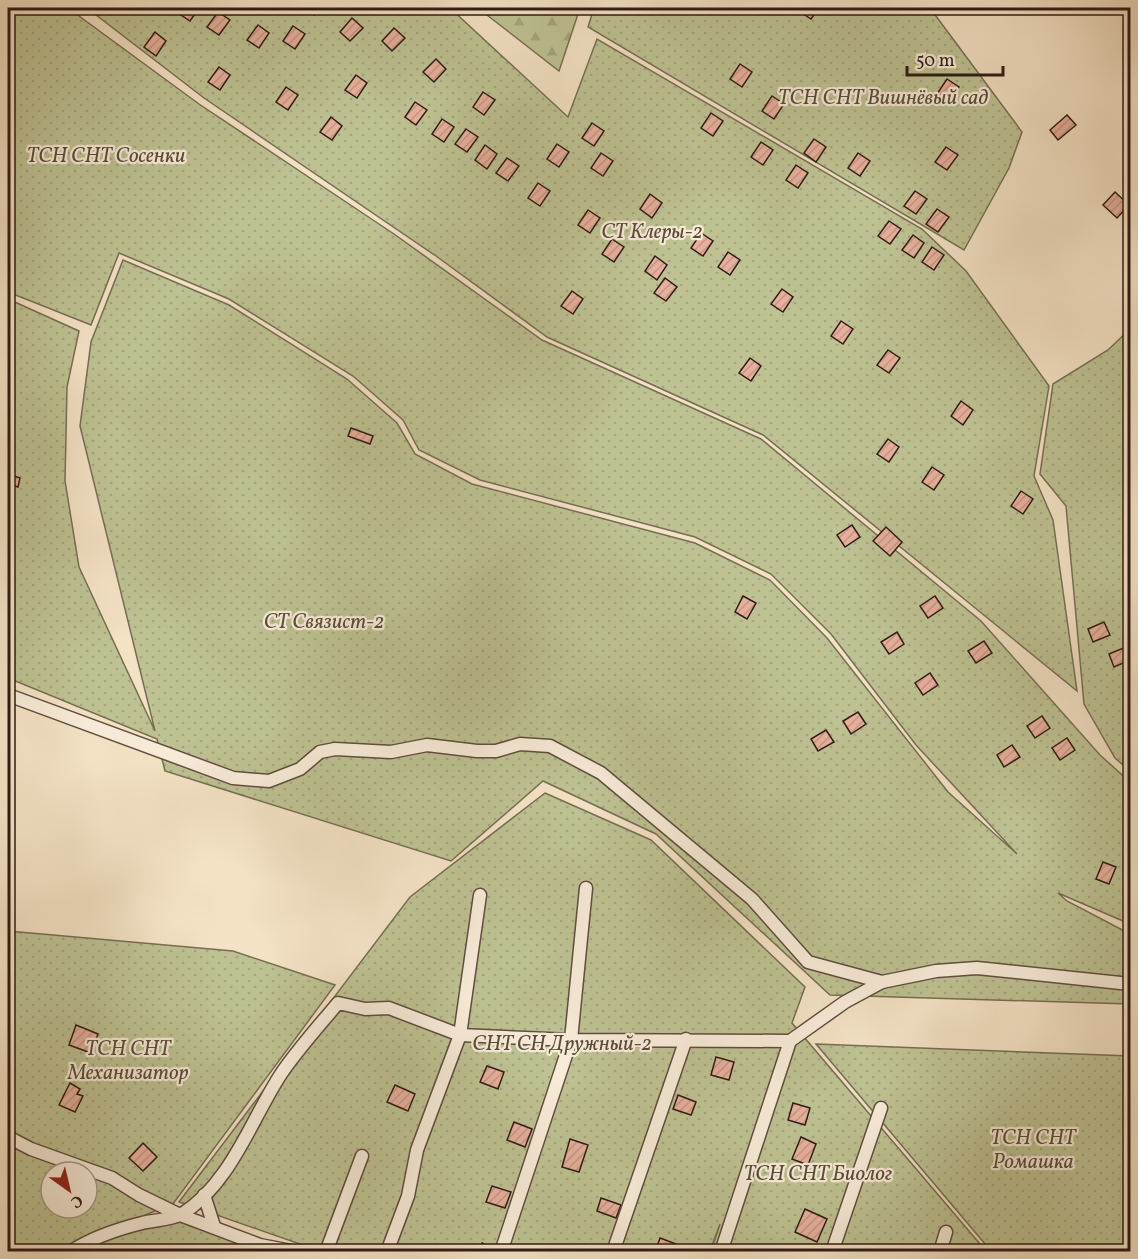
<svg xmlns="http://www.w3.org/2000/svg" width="1138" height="1259" viewBox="0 0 1138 1259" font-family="Vollkorn,serif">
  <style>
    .forest { fill: url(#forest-firs); stroke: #766e54; stroke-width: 1.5 }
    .garden { fill: url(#garden-dots); stroke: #766e54; stroke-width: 1.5; fill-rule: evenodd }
    .building { fill: url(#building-hatch); stroke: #2e1b14; stroke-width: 1.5 }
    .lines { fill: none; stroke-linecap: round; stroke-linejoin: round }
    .minor-casing { stroke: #604d40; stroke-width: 15 }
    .minor { stroke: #f8ecd9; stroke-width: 12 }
    .labels { text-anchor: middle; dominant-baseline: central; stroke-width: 4.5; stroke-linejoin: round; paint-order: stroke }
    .park-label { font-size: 21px; font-style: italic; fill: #594d3a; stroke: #f8ecd9 }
  </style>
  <defs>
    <pattern id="forest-firs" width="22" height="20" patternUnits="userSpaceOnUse" patternTransform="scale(1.5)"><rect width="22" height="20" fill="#bec293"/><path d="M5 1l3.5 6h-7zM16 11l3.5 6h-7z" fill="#a4a67e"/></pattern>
    <pattern id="garden-dots" width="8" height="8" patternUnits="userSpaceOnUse" patternTransform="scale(1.5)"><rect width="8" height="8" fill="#bec293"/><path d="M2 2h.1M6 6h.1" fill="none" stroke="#a4a67e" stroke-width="1.8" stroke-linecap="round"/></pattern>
    <pattern id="building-hatch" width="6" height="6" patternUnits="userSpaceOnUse" patternTransform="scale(1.5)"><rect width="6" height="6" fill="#e7b09c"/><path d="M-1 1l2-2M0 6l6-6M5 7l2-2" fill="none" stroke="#c69786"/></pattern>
  </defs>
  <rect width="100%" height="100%" fill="#f4e2c5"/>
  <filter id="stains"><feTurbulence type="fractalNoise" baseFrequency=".00333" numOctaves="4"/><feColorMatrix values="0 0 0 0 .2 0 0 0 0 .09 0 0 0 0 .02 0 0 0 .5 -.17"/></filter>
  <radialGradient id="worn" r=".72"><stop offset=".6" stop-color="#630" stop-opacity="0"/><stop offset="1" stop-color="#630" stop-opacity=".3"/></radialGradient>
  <path class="forest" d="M 478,8 L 580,8 L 559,71 Z"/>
  <g class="garden">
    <path d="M 8,8 L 68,8 L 199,104 L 394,234 L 542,340 L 761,439 L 981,621 L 1100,755 L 1130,782 L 1130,924 L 1058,893 L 1067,901 L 1130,934 L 1130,1004 L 830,995 L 656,834 L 543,781 L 451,861 L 165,771 L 157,739 L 8,678 L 8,299 L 79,331 L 67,387 L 65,481 L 79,567 L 155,731 L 80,426 L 91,342 L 123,260 L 229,305 L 347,379 L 397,423 L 415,454 L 472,484 L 695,543 L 770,580 L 827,638 L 948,792 L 1017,854 L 916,745 L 831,634 L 771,574 L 695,537 L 480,480 L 419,450 L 403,420 L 353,376 L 229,299 L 119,253 L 91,325 L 8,292 Z"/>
    <path d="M 87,8 L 450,8 L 568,117 L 597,39 L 922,229 L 966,271 L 1049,386 L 1034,476 L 1053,520 L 1077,691 L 763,435 L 547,337 L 436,256 L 204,98 Z"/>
    <path d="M 594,8 L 930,8 L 1022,132 L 1009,168 L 964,250 L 588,27 Z"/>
    <path d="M 1130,329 L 1130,771 L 1115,758 L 1084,704 L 1066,506 L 1040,474 L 1053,384 L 1108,350 Z"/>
    <path d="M 545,793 L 651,840 L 805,987 L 792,1023 L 986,1251 L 711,1251 L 720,1224 L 710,1251 L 320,1251 L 179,1202 L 410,897 Z"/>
    <path d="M 8,931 L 233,951 L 335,985 L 173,1204 L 65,1247 L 8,1245 ZM 51,1172 L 87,1172 L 87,1208 L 51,1208 Z"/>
    <path d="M 816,1044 L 1130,1056 L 1130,1251 L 991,1251 Z"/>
    <path d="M 176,1207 L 292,1251 L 8,1252 L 8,1247 L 66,1248 Z"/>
  </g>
  <g class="building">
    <path d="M 182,8 L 199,8 L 190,21 L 178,13 Z"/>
    <path d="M 306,8 L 321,8 L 314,15 Z"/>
    <path d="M 801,8 L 819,8 L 811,19 L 799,11 Z"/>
    <path d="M 218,12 L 230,20 L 219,35 L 207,27 Z"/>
    <path d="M 352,18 L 363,28 L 350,41 L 340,32 Z"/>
    <path d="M 258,25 L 269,33 L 259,48 L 247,40 Z"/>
    <path d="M 293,26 L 305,34 L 295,49 L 283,41 Z"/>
    <path d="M 394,28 L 405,38 L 392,51 L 382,41 Z"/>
    <path d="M 155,32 L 166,41 L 156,56 L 144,47 Z"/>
    <path d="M 436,59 L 446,69 L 434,82 L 423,72 Z"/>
    <path d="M 740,64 L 752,72 L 742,87 L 730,79 Z"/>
    <path d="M 219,67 L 230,75 L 220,90 L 208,82 Z"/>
    <path d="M 356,75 L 367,83 L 357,98 L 345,90 Z"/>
    <path d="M 947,79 L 959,87 L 949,102 L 937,94 Z"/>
    <path d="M 286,87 L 298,95 L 288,110 L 276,102 Z"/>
    <path d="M 483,92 L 495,100 L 484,115 L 473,107 Z"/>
    <path d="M 772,96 L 784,104 L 774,119 L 762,111 Z"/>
    <path d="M 415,102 L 427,110 L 416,125 L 405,117 Z"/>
    <path d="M 711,113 L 723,121 L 713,136 L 701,128 Z"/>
    <path d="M 1067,115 L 1076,125 L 1058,140 L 1050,130 Z"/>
    <path d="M 331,117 L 342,126 L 332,140 L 320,132 Z"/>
    <path d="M 442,119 L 454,127 L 444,142 L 432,134 Z"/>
    <path d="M 592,123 L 604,131 L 594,146 L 582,138 Z"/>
    <path d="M 466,129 L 478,137 L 467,152 L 455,144 Z"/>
    <path d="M 814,139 L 826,147 L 816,162 L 804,153 Z"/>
    <path d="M 761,142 L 773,150 L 763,165 L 751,157 Z"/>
    <path d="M 557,144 L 569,152 L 559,167 L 547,159 Z"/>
    <path d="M 485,145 L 497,154 L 487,169 L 475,160 Z"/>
    <path d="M 946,147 L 958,155 L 947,170 L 935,162 Z"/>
    <path d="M 601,153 L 613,161 L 603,176 L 591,168 Z"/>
    <path d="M 858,153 L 870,161 L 860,176 L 848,168 Z"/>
    <path d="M 507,158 L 519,166 L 508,181 L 496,173 Z"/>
    <path d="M 796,165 L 808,173 L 798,188 L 786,180 Z"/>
    <path d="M 538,183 L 550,191 L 540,206 L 528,198 Z"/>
    <path d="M 915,191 L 927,199 L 916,214 L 904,206 Z"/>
    <path d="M 1115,192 L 1129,205 L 1117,218 L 1103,205 Z"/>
    <path d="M 650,194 L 662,203 L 652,218 L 640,209 Z"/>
    <path d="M 937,209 L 949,217 L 938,232 L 926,224 Z"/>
    <path d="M 588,210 L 600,218 L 590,233 L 578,225 Z"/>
    <path d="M 889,221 L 901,229 L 890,244 L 878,236 Z"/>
    <path d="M 701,233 L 713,241 L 703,256 L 691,248 Z"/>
    <path d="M 913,235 L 924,243 L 914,258 L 902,250 Z"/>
    <path d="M 612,239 L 624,247 L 614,262 L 602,254 Z"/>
    <path d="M 932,247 L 944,255 L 934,270 L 922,262 Z"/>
    <path d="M 728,252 L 740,260 L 730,275 L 718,267 Z"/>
    <path d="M 655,256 L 667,265 L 657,280 L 645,271 Z"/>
    <path d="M 665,278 L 677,287 L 666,301 L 654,293 Z"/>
    <path d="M 782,289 L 793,297 L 783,312 L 771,304 Z"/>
    <path d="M 572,291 L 583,299 L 573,314 L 561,306 Z"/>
    <path d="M 841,321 L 853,329 L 843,344 L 831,336 Z"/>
    <path d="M 888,350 L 900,358 L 889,373 L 877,365 Z"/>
    <path d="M 750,358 L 761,366 L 751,381 L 739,373 Z"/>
    <path d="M 961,401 L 973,410 L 963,425 L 951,416 Z"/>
    <path d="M 351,428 L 373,436 L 370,444 L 348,436 Z"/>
    <path d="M 888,439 L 899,447 L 889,462 L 877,454 Z"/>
    <path d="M 932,467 L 944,475 L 934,490 L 922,482 Z"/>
    <path d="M 8,474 L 20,478 L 18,487 L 8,484 Z"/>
    <path d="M 1021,491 L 1033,499 L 1023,514 L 1011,506 Z"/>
    <path d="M 852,525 L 860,537 L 845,547 L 837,535 Z"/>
    <path d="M 886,527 L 902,542 L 890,556 L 873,541 Z"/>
    <path d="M 743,596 L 756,603 L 747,619 L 735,612 Z"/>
    <path d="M 935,596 L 943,608 L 928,618 L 920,606 Z"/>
    <path d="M 1104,622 L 1110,635 L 1093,642 L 1088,629 Z"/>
    <path d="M 897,632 L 904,644 L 889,654 L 881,642 Z"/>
    <path d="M 984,641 L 992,653 L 976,663 L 968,651 Z"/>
    <path d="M 1126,647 L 1130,660 L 1114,667 L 1109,654 Z"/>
    <path d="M 930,673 L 938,685 L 923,695 L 915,683 Z"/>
    <path d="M 858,712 L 866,724 L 851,734 L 843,721 Z"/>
    <path d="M 1042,716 L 1050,728 L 1035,738 L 1027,726 Z"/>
    <path d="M 826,730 L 834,742 L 818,751 L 811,739 Z"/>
    <path d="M 1067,738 L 1075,750 L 1060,760 L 1052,748 Z"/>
    <path d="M 1012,745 L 1020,757 L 1004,767 L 997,755 Z"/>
    <path d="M 1103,862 L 1116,867 L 1109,884 L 1096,879 Z"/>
    <path d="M 76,1025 L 98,1034 L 91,1053 L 69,1045 Z"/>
    <path d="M 716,1057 L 734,1062 L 729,1080 L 711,1075 Z"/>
    <path d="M 487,1066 L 504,1072 L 498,1089 L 480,1082 Z"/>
    <path d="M 70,1083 L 80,1089 L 77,1094 L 83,1096 L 75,1112 L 59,1105 Z"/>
    <path d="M 395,1085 L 415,1094 L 408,1111 L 387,1102 Z"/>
    <path d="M 678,1095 L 696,1102 L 691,1115 L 673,1109 Z"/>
    <path d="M 793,1103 L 810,1108 L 805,1125 L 788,1120 Z"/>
    <path d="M 514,1122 L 532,1129 L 525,1147 L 507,1140 Z"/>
    <path d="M 801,1137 L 816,1144 L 808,1165 L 792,1159 Z"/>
    <path d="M 570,1139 L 588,1145 L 579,1172 L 562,1167 Z"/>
    <path d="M 143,1143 L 157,1157 L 143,1171 L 129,1158 Z"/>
    <path d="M 492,1186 L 511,1192 L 505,1208 L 486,1202 Z"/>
    <path d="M 601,1198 L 621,1205 L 616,1218 L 597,1211 Z"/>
    <path d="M 805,1209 L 827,1219 L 817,1242 L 795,1232 Z"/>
    <path d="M 660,1238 L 676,1244 L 674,1252 L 655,1252 Z"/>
    <path d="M 482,1243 L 495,1249 L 494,1252 L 479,1252 Z"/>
    <path d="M 895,1245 L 906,1251 L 906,1252 L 891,1252 Z"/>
  </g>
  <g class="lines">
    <g class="minor-casing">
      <g id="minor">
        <path d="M 8,695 L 233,778 L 269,781 L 300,769 L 320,752 L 335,749 L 391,752 L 427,745 L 477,751 L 496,751 L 520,744 L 550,746 L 601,773 L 752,899 L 808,962 L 882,982"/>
        <path d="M 8,1137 L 31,1149 L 112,1178 L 139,1195 L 180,1215 L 260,1245 L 296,1252"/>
        <path d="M 204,1195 L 214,1226"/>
        <path d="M 70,1252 C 91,1238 118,1229 142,1223 C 154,1220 171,1220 182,1214 C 231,1183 251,1120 281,1074 C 298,1049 319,1026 338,1003 L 365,1009 L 389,1008 L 460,1035 L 571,1040 L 790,1041"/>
        <path d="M 326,1252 L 362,1156"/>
        <path d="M 387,1252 L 408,1196 L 417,1150 L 460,1035 L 480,895"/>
        <path d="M 501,1252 L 571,1040 L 586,888"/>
        <path d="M 613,1252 L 686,1039"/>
        <path d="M 721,1252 L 790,1041 L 845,1002 L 882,982 L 936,971 L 977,968 L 1130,984"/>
        <path d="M 832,1252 L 881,1108"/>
        <path d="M 940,1252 L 946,1232"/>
      </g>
    </g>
    <use href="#minor" class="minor"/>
  </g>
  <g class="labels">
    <g class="park-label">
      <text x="883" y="98">ТСН СНТ Вишнёвый сад</text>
      <text x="106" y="156">ТСН СНТ Сосенки</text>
      <text x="652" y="232">СТ Клеры-2</text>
      <text x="324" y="622">СТ Связист-2</text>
      <text x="562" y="1044">СНТ СН Дружный-2</text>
      <text x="128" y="1049">ТСН СНТ<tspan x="128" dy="24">Механизатор</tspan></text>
      <text x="1033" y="1138">ТСН СНТ<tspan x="1033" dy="24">Ромашка</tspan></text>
      <text x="818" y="1174">ТСН СНТ Биолог</text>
    </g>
  </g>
  <rect width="1138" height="1259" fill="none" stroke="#f4e2c5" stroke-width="30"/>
  <rect x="9" y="9" width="1120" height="1241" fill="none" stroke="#2e1b14" stroke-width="3"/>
  <rect x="15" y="15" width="1108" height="1229" fill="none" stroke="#2e1b14" stroke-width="1.5"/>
  <g transform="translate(69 1190) rotate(146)"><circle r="28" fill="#f8ecd9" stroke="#a7988a" stroke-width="1.5"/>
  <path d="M0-4.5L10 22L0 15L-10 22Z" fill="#8f2418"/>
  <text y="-9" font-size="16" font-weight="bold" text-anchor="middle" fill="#2e1b14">С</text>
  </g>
  <path d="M907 66v9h96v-9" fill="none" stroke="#2e1b14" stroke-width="3"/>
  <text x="916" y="66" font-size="18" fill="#2e1b14" stroke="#f8ecd9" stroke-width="4.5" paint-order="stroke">50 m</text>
  <rect width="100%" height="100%" filter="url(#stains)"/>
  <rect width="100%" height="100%" fill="url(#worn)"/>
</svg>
